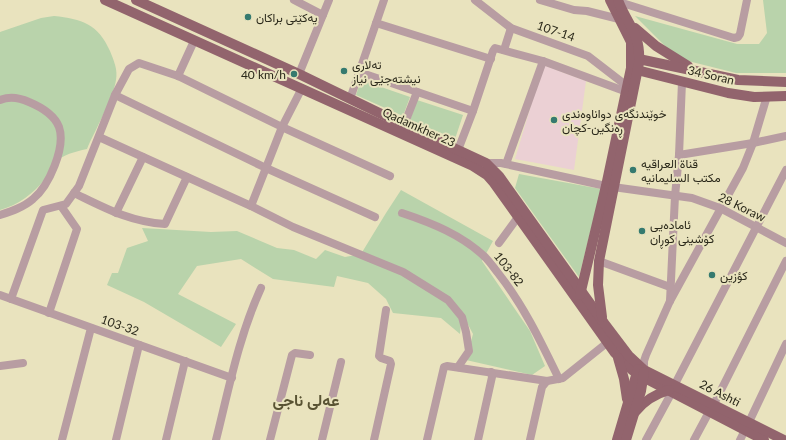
<svg xmlns="http://www.w3.org/2000/svg" width="786" height="440" viewBox="0 0 786 440" font-family="Lato,Vazirmatn,sans-serif">
  <style>
    .education { fill: #ebd0d4 }
    .green { fill: #b9d3ab }
    .lines { fill: none; stroke-linecap: round; stroke-linejoin: round }
    .minor { stroke: #b89da2; stroke-width: 8 }
    .major { stroke: #92646d; stroke-width: 10 }
    .poi-dot { fill: #357a6f; stroke: #e9e3be; stroke-width: 1.5 }
    .labels { text-anchor: middle; dominant-baseline: central; stroke-width: 4; stroke-linejoin: round; paint-order: stroke }
    .poi-label { font-size: 12px; fill: #2a281a; stroke: #e9e3be; text-anchor: start }
    .street-label { font-size: 12px; fill: #2a281a; stroke: #e9e3be }
    .district-label { font-size: 16px; font-weight: bold; fill: #595333; stroke: #e9e3be }
  </style>
  <rect width="100%" height="100%" fill="#e9e3be"/>
  <path class="education" d="M 543,65 L 586,81 L 574,170 L 515,159 Z"/>
  <g class="green">
    <path d="M 763,0 L 786,0 L 786,73 L 736,73 L 684,60 L 669,50 L 635,16 L 737,44 L 759,44 L 767,33 Z"/>
    <path d="M 54,16 C 82,19 98,24 110,51 C 114,61 118,70 116,80 C 113,99 95,130 87,149 C 74,152 64,154 54,163 C 49,167 48,174 45,179 C 33,194 18,205 0,210 L 0,32 L 41,18 Z"/>
    <path d="M 361,80 L 410,97 L 403,116 L 356,95 Z"/>
    <path d="M 417,100 L 463,115 L 455,139 L 410,120 Z"/>
    <path d="M 519,174 L 601,189 L 579,277 L 515,188 Z"/>
    <path d="M 401,190 L 493,241 L 482,261 L 530,331 L 545,366 L 532,375 L 466,360 L 473,334 L 462,313 L 460,334 L 441,318 L 393,313 L 386,299 L 368,283 L 337,276 L 334,287 L 273,279 L 241,259 L 197,266 L 178,294 L 236,324 L 221,347 L 144,302 L 107,285 L 112,273 L 118,273 L 127,248 L 148,241 L 142,228 L 211,232 L 237,231 L 277,248 L 294,250 L 316,259 L 325,250 L 345,257 L 361,254 L 386,213 Z"/>
  </g>
  <g class="lines">
    <g class="minor">
      <path d="M 294,0 L 323,15"/>
      <path d="M 475,0 L 511,28 L 588,56 L 623,83 L 628,85"/>
      <path d="M 540,0 L 574,10 L 587,11 L 619,19"/>
      <path d="M 619,2 L 734,38 L 738,37 L 740,34 L 747,0"/>
      <path d="M 376,23 L 491,59"/>
      <path d="M 504,50 L 511,28"/>
      <path d="M 359,72 L 473,111"/>
      <path d="M 299,74 L 329,0"/>
      <path d="M 178,76 L 194,41"/>
      <path d="M 115,95 L 266,168 L 375,217"/>
      <path d="M 350,99 L 384,0"/>
      <path d="M 0,100 C 10,96 20,98 29,102 C 41,107 54,114 59,127 C 66,147 49,186 33,199 C 24,207 12,211 0,215"/>
      <path d="M 404,125 L 417,92"/>
      <path d="M 99,137 L 251,206 L 293,227 L 403,272 L 448,300 L 462,317 L 466,332 L 469,351 L 458,367"/>
      <path d="M 458,150 L 473,111 L 493,51 L 495,48 L 543,61 L 627,92"/>
      <path d="M 679,155 L 753,143 L 786,136"/>
      <path d="M 486,163 L 501,163 L 606,186 L 692,198 L 720,208 L 786,243"/>
      <path d="M 506,164 L 543,61"/>
      <path d="M 74,193 C 105,208 130,222 165,224 L 187,177"/>
      <path d="M 251,206 L 282,127 L 302,88"/>
      <path d="M 116,213 L 143,157"/>
      <path d="M 402,213 C 432,223 462,235 485,257 C 490,262 494,268 498,273 C 524,306 541,342 559,379"/>
      <path d="M 499,243 L 518,217"/>
      <path d="M 599,261 L 670,287"/>
      <path d="M 0,295 L 232,378"/>
      <path d="M 11,299 L 43,210 L 66,204 L 79,186 L 115,95 L 129,69 L 139,63 L 178,76 L 282,127 L 390,176"/>
      <path d="M 670,301 L 675,196 L 679,155 L 682,82"/>
      <path d="M 49,313 L 77,229 L 61,206"/>
      <path d="M 0,366 L 23,363"/>
      <path d="M 644,370 L 644,361 L 646,355 L 670,301 L 743,168 L 753,143 L 767,96"/>
      <path d="M 675,384 L 786,170"/>
      <path d="M 714,404 L 786,261"/>
      <path d="M 749,422 L 786,344"/>
      <path d="M 62,440 L 91,328"/>
      <path d="M 116,440 L 139,345"/>
      <path d="M 166,440 L 185,361"/>
      <path d="M 216,440 C 229,388 239,336 261,288"/>
      <path d="M 270,440 L 292,355 L 295,353 L 310,355"/>
      <path d="M 322,440 L 341,362"/>
      <path d="M 374,440 L 391,364 L 390,361 L 381,358 L 379,356 L 386,310"/>
      <path d="M 427,440 L 444,367 L 447,366 L 547,381"/>
      <path d="M 478,440 L 492,377 L 491,372"/>
      <path d="M 530,440 L 542,387 L 547,381 L 563,378 L 608,342"/>
      <path d="M 646,440 L 672,392"/>
      <path d="M 694,440 L 709,412"/>
      <path d="M 740,440 L 745,430"/>
    </g>
    <g class="major">
      <path d="M 105,0 L 473,166 L 487,175 L 494,183 L 615,353 L 632,370 L 643,377 L 764,440"/>
      <path d="M 136,0 L 299,74 L 404,125 L 486,163 L 499,176 L 604,323 L 629,356 L 644,370 L 784,440"/>
      <path d="M 635,28 L 656,46 L 688,66"/>
      <path d="M 634,58 L 738,80 L 786,82"/>
      <path d="M 633,69 L 728,93 L 754,97 L 786,96"/>
      <path d="M 580,295 L 606,186 L 631,68 L 631,42 L 610,0"/>
      <path d="M 602,317 L 598,285 L 599,261 L 639,63 C 641,32 627,25 618,0"/>
      <path d="M 618,358 L 624,379 L 627,399"/>
      <path d="M 635,412 C 644,401 655,394 669,390"/>
      <path d="M 617,440 L 638,369"/>
      <path d="M 626,440 L 641,391 L 644,372"/>
    </g>
  </g>
  <g class="poi-dot">
    <circle cx="248" cy="17" r="4"/>
    <circle cx="344" cy="71" r="4"/>
    <circle cx="294" cy="74" r="4"/>
    <circle cx="554" cy="120" r="4"/>
    <circle cx="633" cy="170" r="4"/>
    <circle cx="642" cy="231" r="4"/>
    <circle cx="712" cy="275" r="4"/>
  </g>
  <g class="labels">
    <g class="poi-label">
      <text x="256" y="17">یەکێتی براکان</text>
      <text x="352" y="64">تەلاری<tspan x="352" dy="14">نیشتەجێی نیاز</tspan></text>
      <text x="286" y="74" text-anchor="end">40 km/h</text>
      <text x="562" y="113">خوێندنگەی دواناوەندی<tspan x="562" dy="14">ڕەنگین-کچان</tspan></text>
      <text x="641" y="163">قناة العراقيه<tspan x="641" dy="14">مكتب السليمانيه</tspan></text>
      <text x="650" y="224">ئامادەیی<tspan x="650" dy="14">کۆشینی کوڕان</tspan></text>
      <text x="720" y="275">كؤزين</text>
    </g>
    <g class="street-label">
      <text transform="translate(556 31) rotate(19)">107-14</text>
      <text transform="translate(711 75) rotate(13)">34 Soran</text>
      <text transform="translate(419 127) rotate(24)">Qadamkher 23</text>
      <text transform="translate(742 207) rotate(26)">28 Koraw</text>
      <text transform="translate(509 269) rotate(52)">103-82</text>
      <text transform="translate(120 325) rotate(19)">103-32</text>
      <text transform="translate(720 393) rotate(27)">26 Ashti</text>
    </g>
    <g class="district-label">
      <text x="306" y="399">عەلی ناجی</text>
    </g>
  </g>
</svg>
